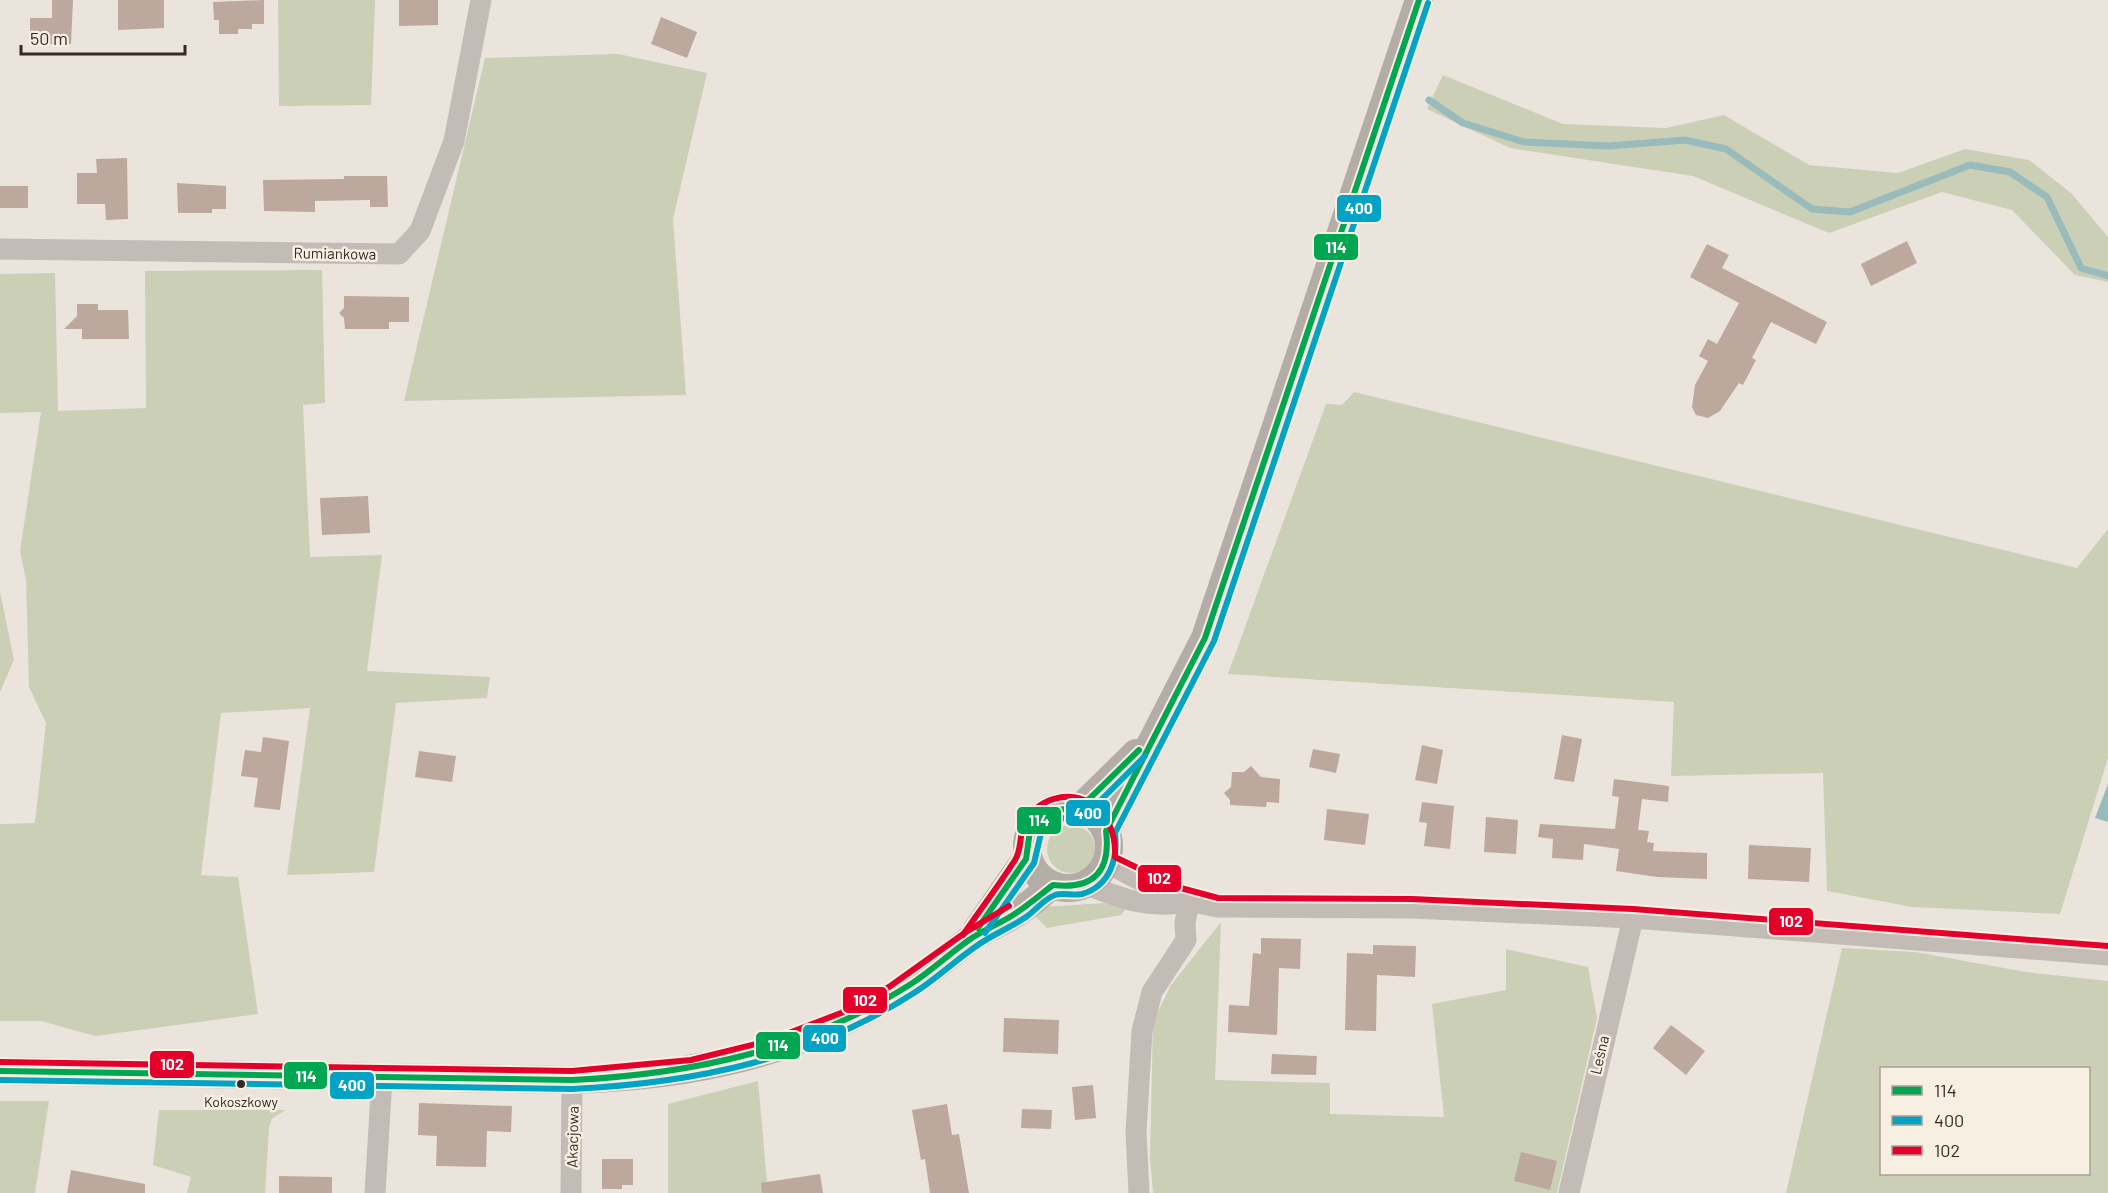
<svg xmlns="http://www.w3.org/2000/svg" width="2108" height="1193" viewBox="0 0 2108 1193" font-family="Barlow,sans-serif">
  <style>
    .green { fill: #cbcfb6; fill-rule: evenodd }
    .water { fill: #9bb }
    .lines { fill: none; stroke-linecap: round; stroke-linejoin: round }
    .stream { stroke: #9bb; stroke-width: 7 }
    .building { fill: #bda89e }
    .minor { stroke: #c3bcb6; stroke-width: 21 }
    .secondary { stroke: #b4aca7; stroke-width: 28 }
    .bus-1-casing { stroke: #f8efe3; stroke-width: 10 }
    .bus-2-casing { stroke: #f8efe3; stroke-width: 10 }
    .bus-3-casing { stroke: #f8efe3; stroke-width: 10 }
    .bus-1 { stroke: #00a651; stroke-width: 6 }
    .bus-2 { stroke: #03a3c6; stroke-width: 6 }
    .bus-3 { stroke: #e4002b; stroke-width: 6 }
    .bus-dot { fill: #332a25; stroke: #f8efe3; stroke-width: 2 }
    .labels { text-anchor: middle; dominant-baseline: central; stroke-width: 5; stroke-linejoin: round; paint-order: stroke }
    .bus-label { font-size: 14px; fill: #332a25; stroke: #f8efe3 }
    .street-label { font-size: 15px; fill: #332a25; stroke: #f8efe3 }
    .line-badge { stroke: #f8efe3; stroke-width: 2 }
    .badge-label { font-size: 16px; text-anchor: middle; font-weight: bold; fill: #fff }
  </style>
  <rect width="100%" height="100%" fill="#eae4dd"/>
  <g class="green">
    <path d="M 278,0 L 375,0 L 371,105 L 279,106 Z"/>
    <path d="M 618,54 L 707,73 L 673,219 L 686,395 L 404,401 L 485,58 Z"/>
    <path d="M 1443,75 L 1563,124 L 1666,128 L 1724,115 L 1809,165 L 1898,173 L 1965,149 L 2029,160 L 2071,193 L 2108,237 L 2108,282 L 2075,275 L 2012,210 L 1942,192 L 1829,233 L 1693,176 L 1510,148 L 1427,109 Z"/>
    <path d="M 322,270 L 325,403 L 303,405 L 310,557 L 382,555 L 367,671 L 490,677 L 487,698 L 396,703 L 374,872 L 287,875 L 310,708 L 221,713 L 201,875 L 238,877 L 258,1014 L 95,1036 L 41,1021 L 0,1021 L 0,824 L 35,823 L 46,723 L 29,687 L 26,580 L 20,551 L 41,412 L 0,413 L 0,274 L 55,273 L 58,411 L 146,408 L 145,271 Z"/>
    <path d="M 1354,392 L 2077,568 L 2108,529 L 2108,758 L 2060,914 L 1912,907 L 1827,891 L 1823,773 L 1671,776 L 1674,702 L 1228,674 L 1326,404 L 1342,405 Z"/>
    <path d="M 0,592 L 14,660 L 0,692 Z"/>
    <circle cx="1071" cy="849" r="24"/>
    <path d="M 1105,903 L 1126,909 L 1121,915 L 1047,928 L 1032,913 L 1043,907 Z"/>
    <path d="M 1221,922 L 1215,1080 L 1330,1083 L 1330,1114 L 1444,1117 L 1432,1004 L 1506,990 L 1506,949 L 1588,967 L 1597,1018 L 1557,1193 L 1153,1193 L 1150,1158 L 1153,1022 L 1171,985 Z"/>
    <path d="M 1842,948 L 1915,952 L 2026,972 L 2108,981 L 2108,1193 L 1786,1193 ZM 1882,1068 L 2088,1068 L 2088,1174 L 1882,1174 Z"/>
    <path d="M 758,1081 L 768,1193 L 668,1193 L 668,1104 Z"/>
    <path d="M 0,1101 L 49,1101 L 35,1193 L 0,1193 Z"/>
    <path d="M 159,1110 L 285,1110 L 272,1119 L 269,1128 L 265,1193 L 187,1193 L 191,1177 L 153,1165 Z"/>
  </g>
  <path class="water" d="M 2108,784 L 2108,822 L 2095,818 Z"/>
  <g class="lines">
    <path class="stream" d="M 1429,100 L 1463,123 L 1524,142 L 1609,146 L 1685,140 L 1726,149 L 1812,209 L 1850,212 L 1970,165 L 2010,172 L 2047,197 L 2081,268 L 2108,276"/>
  </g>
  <g class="building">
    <path d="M 52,0 L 73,0 L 71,44 L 30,44 L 30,18 L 52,18 Z"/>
    <path d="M 118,0 L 164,0 L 164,28 L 118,30 Z"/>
    <path d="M 264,0 L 264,24 L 252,24 L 252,29 L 238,29 L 238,34 L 219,34 L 219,20 L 214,20 L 213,2 Z"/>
    <path d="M 399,0 L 438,0 L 438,25 L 399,26 Z"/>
    <path d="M 661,17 L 697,32 L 687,58 L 651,44 Z"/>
    <path d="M 127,158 L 128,219 L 106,220 L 105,204 L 77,204 L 77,173 L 97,173 L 96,159 Z"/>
    <path d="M 344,176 L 387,176 L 388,207 L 370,207 L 370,200 L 315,201 L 315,212 L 264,211 L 263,180 L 344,179 Z"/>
    <path d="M 177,183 L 226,186 L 226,209 L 212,209 L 212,213 L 178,213 Z"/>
    <rect x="0" y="186" width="28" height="22"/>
    <path d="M 1907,241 L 1917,263 L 1871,286 L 1861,264 Z"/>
    <path d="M 1707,244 L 1729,255 L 1722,268 L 1827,322 L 1816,344 L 1771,322 L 1752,358 L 1756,360 L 1743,385 L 1739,383 L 1720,411 L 1708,418 L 1696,415 L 1692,407 L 1695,385 L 1708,361 L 1699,356 L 1708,339 L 1717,344 L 1739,303 L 1690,277 Z"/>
    <path d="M 344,296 L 409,297 L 409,322 L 389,322 L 389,329 L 345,329 L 344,318 L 339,313 L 344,308 Z"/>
    <path d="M 77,304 L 98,304 L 98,310 L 128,310 L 129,339 L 82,339 L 82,329 L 64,329 L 77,316 Z"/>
    <path d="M 368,496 L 370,533 L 322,535 L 320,498 Z"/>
    <path d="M 1562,735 L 1582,739 L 1574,782 L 1554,779 Z"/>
    <path d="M 263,737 L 289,741 L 280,810 L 254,807 L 258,778 L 241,776 L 245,750 L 261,752 Z"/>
    <path d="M 1422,745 L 1443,750 L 1437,784 L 1415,780 Z"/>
    <path d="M 1313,749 L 1340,754 L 1336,773 L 1309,767 Z"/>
    <path d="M 419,751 L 456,756 L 452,782 L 415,777 Z"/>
    <path d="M 1251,766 L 1261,777 L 1280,779 L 1279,803 L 1267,802 L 1266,807 L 1230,805 L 1230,800 L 1224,793 L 1231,787 L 1232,772 L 1244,772 Z"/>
    <path d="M 1614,779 L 1669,786 L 1668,802 L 1642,799 L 1638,830 L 1649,831 L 1647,842 L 1654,843 L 1653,851 L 1707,853 L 1707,879 L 1657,877 L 1616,871 L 1619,849 L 1584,844 L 1583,860 L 1552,858 L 1553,839 L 1538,837 L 1540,824 L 1615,829 L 1619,797 L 1612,796 Z"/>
    <path d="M 1422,802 L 1454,806 L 1450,849 L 1424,846 L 1427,823 L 1419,822 Z"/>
    <path d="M 1327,809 L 1369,814 L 1365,845 L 1324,840 Z"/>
    <path d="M 1486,817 L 1518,820 L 1516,854 L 1484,852 Z"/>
    <path d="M 1749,845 L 1811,848 L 1809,882 L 1748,879 Z"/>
    <path d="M 1261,938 L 1301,939 L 1300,969 L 1279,968 L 1277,1035 L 1228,1032 L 1229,1005 L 1249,1006 L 1253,953 L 1261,954 Z"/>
    <path d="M 1373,945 L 1416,946 L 1415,977 L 1377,975 L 1376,1031 L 1345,1030 L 1347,953 L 1373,954 Z"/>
    <path d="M 1004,1018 L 1059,1020 L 1058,1054 L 1003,1052 Z"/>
    <path d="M 1671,1025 L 1705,1051 L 1686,1075 L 1653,1048 Z"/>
    <path d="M 1272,1054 L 1317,1056 L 1316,1075 L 1271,1074 Z"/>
    <path d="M 1093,1085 L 1096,1118 L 1075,1120 L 1072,1087 Z"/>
    <path d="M 419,1103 L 512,1106 L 511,1132 L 487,1131 L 486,1167 L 436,1166 L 437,1136 L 418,1135 Z"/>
    <path d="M 947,1104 L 952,1135 L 959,1134 L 969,1193 L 930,1193 L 925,1159 L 921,1160 L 912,1110 Z"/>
    <path d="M 1022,1109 L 1052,1110 L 1051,1129 L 1021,1128 Z"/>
    <path d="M 1521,1152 L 1557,1161 L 1550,1190 L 1514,1181 Z"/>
    <path d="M 602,1159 L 633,1159 L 633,1185 L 622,1185 L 622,1189 L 602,1189 Z"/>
    <path d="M 71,1170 L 145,1184 L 145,1193 L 67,1193 Z"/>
    <path d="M 820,1174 L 823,1193 L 762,1193 L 761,1183 Z"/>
    <path d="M 279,1176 L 332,1177 L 332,1193 L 279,1193 Z"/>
  </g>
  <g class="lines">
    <g class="minor">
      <path d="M 0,249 L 399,254 L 420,231 L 454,141 L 481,0"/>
      <path d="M 1106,862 C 1141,882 1177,900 1217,907 L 1412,908 L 1633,918 L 2108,955"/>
      <path d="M 1085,884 C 1122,899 1148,909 1189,902"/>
      <path d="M 375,1193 L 382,1078"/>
      <path d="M 571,1193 L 572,1080"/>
      <path d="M 1139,1193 L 1136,1132 L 1142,1031 L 1152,992 L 1186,940 L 1185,923 L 1189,902"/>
      <path d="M 1569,1193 L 1633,918"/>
    </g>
    <g class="secondary">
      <circle cx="1068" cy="847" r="41"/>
      <path d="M 1080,808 L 1136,753"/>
      <path d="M 1106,831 L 1205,638 L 1419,0"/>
      <path d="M 976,931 L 1028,856"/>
      <path d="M 0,1071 L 572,1080 C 694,1076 799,1054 903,989 C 927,975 947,957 969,940 C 985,929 1004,922 1021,910 C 1032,903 1042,893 1053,885"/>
    </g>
    <g class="bus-1-casing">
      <g id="bus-1">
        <path d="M 978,928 L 1026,859 L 1030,831 L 1034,824 L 1054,810 L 1080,808 L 1139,750"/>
        <path d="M 0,1071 L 572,1080 C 693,1074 807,1050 911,984 C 931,971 949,954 969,940 C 983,930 999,924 1013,915 C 1027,906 1040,895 1053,885 C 1094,890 1111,871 1106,831 L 1205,638 L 1419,0"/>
      </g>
    </g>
    <g class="bus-2-casing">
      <g id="bus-2">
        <path d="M 985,933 L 1034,863 L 1042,829 L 1057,819 L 1085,816 L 1145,756"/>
        <path d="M 0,1080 L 572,1089 C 695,1083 813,1059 917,991 C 938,977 955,961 975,947 C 991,935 1010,928 1026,917 C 1035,911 1045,898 1055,895 C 1062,892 1074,896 1082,894 C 1110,886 1118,859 1115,833 L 1214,641 L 1428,3"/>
      </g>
    </g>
    <g class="bus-3-casing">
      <g id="bus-3">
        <path d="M 963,935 C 980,910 999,885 1015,860 C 1022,849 1019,836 1024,825 C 1034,799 1071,788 1093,805 C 1110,818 1116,836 1115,857 L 1177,887 L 1218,898 L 1412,899 L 1633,909 L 2108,946"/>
        <path d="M 0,1062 L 572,1071 L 691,1060 L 768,1041 L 841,1013 L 889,987 L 966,932 L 1009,906"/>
      </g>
    </g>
    <use href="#bus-1" class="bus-1"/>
    <use href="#bus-2" class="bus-2"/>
    <use href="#bus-3" class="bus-3"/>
  </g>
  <circle class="bus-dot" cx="241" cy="1084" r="5"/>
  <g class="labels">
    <g class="bus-label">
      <text x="241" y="1101">Kokoszkowy</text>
    </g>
    <g class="street-label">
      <text transform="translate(335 253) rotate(1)">Rumiankowa</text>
      <text transform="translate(1599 1055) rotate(-77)">Leśna</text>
      <text transform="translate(572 1137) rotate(-89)">Akacjowa</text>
    </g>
  </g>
  <g class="line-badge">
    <rect x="1336" y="194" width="46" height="29" rx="6" fill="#03a3c6"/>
    <rect x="1313" y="233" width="46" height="28" rx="6" fill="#00a651"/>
    <rect x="1065" y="799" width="46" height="28" rx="6" fill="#03a3c6"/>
    <rect x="1016" y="806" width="46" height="29" rx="6" fill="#00a651"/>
    <rect x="1137" y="864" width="45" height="29" rx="6" fill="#e4002b"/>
    <rect x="1768" y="907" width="46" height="29" rx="6" fill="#e4002b"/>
    <rect x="842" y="986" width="46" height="28" rx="6" fill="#e4002b"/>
    <rect x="802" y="1024" width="45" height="29" rx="6" fill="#03a3c6"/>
    <rect x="755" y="1031" width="46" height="29" rx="6" fill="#00a651"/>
    <rect x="149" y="1050" width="46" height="29" rx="6" fill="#e4002b"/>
    <rect x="283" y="1061" width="45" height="29" rx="6" fill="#00a651"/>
    <rect x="329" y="1071" width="46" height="29" rx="6" fill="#03a3c6"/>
  </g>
  <g class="badge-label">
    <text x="1359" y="214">400</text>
    <text x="1336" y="253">114</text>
    <text x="1088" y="819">400</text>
    <text x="1039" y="826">114</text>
    <text x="1159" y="884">102</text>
    <text x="1791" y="927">102</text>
    <text x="865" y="1006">102</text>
    <text x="825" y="1044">400</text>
    <text x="778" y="1051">114</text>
    <text x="172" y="1070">102</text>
    <text x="306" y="1082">114</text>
    <text x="352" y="1091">400</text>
  </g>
  <rect x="1880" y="1067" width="210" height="108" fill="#f8efe3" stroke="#a9a097" stroke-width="1.5"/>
  <rect x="1892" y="1086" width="30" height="9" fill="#00a651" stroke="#a9a097" stroke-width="1.5"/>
  <text x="1934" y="1097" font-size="18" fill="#332a25">114</text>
  <rect x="1892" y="1116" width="30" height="9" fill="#03a3c6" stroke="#a9a097" stroke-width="1.5"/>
  <text x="1934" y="1127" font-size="18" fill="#332a25">400</text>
  <rect x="1892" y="1146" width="30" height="9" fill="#e4002b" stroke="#a9a097" stroke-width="1.5"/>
  <text x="1934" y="1157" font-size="18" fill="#332a25">102</text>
  <path d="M21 45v9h164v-9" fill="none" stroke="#332a25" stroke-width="3"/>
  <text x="30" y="45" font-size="18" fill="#332a25" stroke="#f8efe3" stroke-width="4.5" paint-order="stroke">50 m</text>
</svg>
